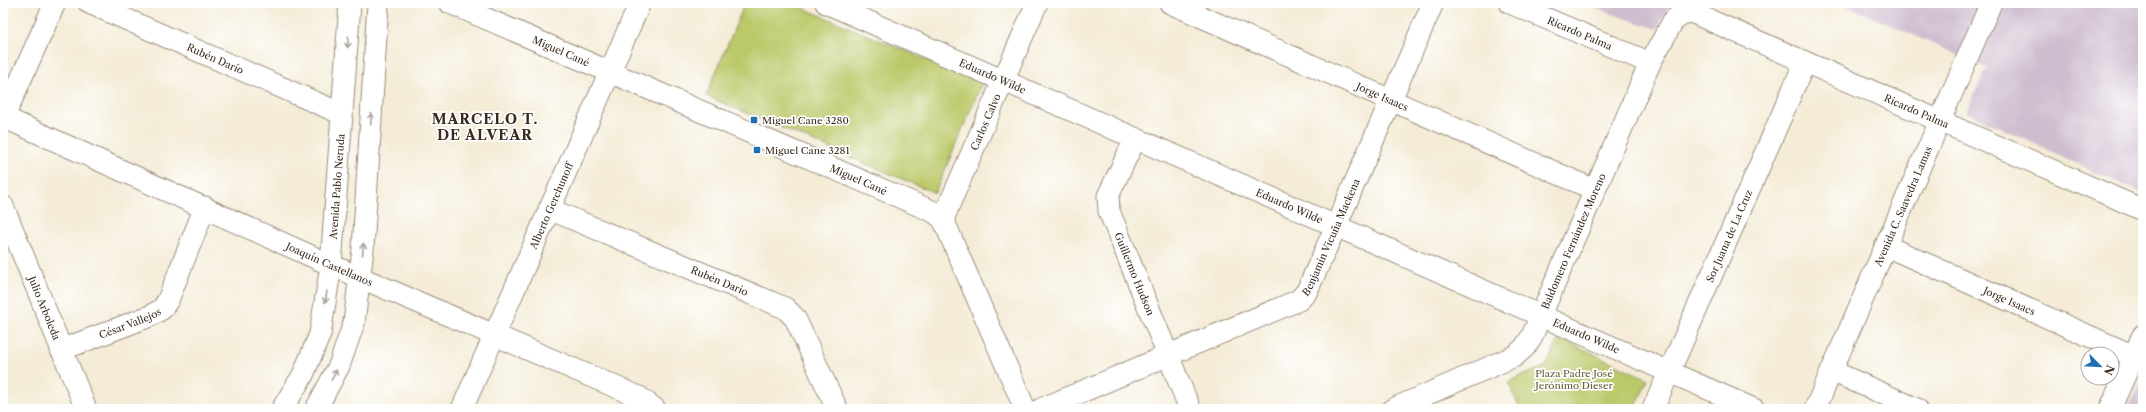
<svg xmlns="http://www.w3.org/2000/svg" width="2146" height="412" viewBox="0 0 2146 412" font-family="'Libre Caslon Text',serif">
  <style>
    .industrial { fill: #cfbdcf }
    .green { fill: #bcc96a; stroke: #7c7a44 }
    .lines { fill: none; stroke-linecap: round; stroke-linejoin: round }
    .minor-casing { stroke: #988b7a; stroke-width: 23 }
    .minor { stroke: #fff; stroke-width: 21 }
    .oneway { stroke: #a79f9a }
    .poi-dot { fill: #1f6fb2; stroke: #fff; stroke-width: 1.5 }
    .labels { text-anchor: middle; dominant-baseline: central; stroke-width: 3.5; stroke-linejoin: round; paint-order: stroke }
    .street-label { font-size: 10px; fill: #3b2a1e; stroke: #fff }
    .poi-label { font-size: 10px; fill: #3b2a1e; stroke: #fff; text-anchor: start }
    .park-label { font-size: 10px; fill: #625a35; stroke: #fff }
    .district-label { font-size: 14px; font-weight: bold; letter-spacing: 1px; fill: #3b2a1e; stroke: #fff }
  </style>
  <rect width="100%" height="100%" fill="#fff"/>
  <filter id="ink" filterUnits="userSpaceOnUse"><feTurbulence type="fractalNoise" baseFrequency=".025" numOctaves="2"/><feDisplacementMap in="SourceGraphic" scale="8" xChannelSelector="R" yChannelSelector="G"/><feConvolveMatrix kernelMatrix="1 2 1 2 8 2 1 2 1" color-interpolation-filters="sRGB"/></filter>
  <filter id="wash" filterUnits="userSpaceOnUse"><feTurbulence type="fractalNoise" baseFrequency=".012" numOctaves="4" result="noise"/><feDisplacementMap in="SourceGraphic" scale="16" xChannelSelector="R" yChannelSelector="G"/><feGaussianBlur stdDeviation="0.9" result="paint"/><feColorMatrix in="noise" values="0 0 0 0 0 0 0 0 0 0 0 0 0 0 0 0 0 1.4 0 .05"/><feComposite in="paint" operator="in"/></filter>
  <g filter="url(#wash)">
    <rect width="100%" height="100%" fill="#f4ecd7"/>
    <g class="industrial">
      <path d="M 1597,3 L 1671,3 L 1657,29 L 1595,8 Z"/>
      <path d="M 1841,3 L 2143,3 L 2143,194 L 1966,112 L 1987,68 Z"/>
      <path d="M 2143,376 L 2143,409 L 2127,409 Z"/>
    </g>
    <g class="green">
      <path d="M 745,3 L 791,3 L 982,83 L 935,193 L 706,96 Z"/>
      <path d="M 1559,338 L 1648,379 L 1635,409 L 1520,409 L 1508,382 L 1546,366 Z"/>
    </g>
  </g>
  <g filter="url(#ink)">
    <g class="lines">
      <g class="minor-casing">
        <g id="minor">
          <path id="s1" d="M 89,3 L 342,114"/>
          <path id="s2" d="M 450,3 L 934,212 L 943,219 L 1025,409"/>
          <path id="s3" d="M 826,3 L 1754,409"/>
          <path id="s4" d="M 1170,3 L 1595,190"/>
          <path id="s5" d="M 1510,3 L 1650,63"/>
          <path id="s6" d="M 3,117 L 331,265 L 639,397 L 655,409"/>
          <path d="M 3,119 L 55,3"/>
          <path id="s7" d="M 1135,139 L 1108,196 L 1109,211 L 1190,409"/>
          <path id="s8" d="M 3,206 L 86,409"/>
          <path id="s9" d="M 549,209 L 785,308 L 795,318 L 837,409"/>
          <path id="s10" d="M 943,219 L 1037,3"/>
          <path id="s11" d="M 1886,246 L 2134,356"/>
          <path id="s12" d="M 61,350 L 150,316 L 162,309 L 168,300 L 205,207"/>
          <path d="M 1832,371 L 1917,409"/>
          <path id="s13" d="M 282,409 L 303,375 L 320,334 L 331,265 L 350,3"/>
          <path d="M 316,409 L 339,366 L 354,323 L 363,249 L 378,3"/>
          <path id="s14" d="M 462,409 L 640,3"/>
          <path id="s15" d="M 1041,409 L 1299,300 L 1307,291 L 1336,226 L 1433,3"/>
          <path id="s16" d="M 1393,409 L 1515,356 L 1525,347 L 1532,336 L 1650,63 L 1673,21 L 1681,14 L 1691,12 L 2143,210"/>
          <path id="s17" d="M 1653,409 L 1805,62"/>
          <path id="s18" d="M 1815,409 L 1991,3"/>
          <path d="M 2110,409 L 2143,335"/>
        </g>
      </g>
      <use href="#minor" class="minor"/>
    </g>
    <defs><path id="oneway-shaft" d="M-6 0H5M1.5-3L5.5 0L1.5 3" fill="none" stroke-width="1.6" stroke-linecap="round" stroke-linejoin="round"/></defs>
    <g class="oneway">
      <use href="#oneway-shaft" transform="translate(348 42) rotate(94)"/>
      <use href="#oneway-shaft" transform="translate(371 119) rotate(-86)"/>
      <use href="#oneway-shaft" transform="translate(363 249) rotate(-85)"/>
      <use href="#oneway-shaft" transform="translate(326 297) rotate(100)"/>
      <use href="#oneway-shaft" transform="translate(334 375) rotate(-63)"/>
    </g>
  </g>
  <g class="poi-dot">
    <rect x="750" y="116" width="8" height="8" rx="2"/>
    <rect x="753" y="146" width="8" height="8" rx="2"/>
  </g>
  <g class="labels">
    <g class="street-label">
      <text stroke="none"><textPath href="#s5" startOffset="76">Ricardo Palma</textPath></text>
      <text stroke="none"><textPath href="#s2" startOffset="121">Miguel Cané</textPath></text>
      <text stroke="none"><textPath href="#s1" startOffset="138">Rubén Darío</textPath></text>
      <text stroke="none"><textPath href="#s3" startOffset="182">Eduardo Wilde</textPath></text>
      <text stroke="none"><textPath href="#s4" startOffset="232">Jorge Isaacs</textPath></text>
      <text stroke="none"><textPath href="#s16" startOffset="772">Ricardo Palma</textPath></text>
      <text stroke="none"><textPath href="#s10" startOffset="106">Carlos Calvo</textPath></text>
      <text stroke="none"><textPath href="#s2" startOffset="445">Miguel Cané</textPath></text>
      <text stroke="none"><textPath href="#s13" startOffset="233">Avenida Pablo Neruda</textPath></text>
      <text stroke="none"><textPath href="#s14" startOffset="222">Alberto Gerchunoff</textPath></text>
      <text stroke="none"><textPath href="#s3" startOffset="506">Eduardo Wilde</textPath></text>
      <text stroke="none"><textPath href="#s18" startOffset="221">Avenida C. Saavedra Lamas</textPath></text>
      <text stroke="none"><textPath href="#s17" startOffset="189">Sor Juana de La Cruz</textPath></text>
      <text stroke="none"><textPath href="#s15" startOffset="351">Benjamín Vicuña Mackena</textPath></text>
      <text stroke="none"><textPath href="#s16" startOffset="263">Baldomero Fernández Moreno</textPath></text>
      <text stroke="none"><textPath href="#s6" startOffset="358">Joaquín Castellanos</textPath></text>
      <text stroke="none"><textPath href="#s7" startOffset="146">Guillermo Hudson</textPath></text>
      <text stroke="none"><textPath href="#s9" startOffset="185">Rubén Darío</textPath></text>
      <text stroke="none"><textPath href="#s11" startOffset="135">Jorge Isaacs</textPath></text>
      <text stroke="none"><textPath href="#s8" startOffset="110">Julio Arboleda</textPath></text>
      <text stroke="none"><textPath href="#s12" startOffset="74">César Vallejos</textPath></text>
      <text stroke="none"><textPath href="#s3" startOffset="830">Eduardo Wilde</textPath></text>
    </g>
    <g class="poi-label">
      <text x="762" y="120">Miguel Cane 3280</text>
      <text x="765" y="150">Miguel Cane 3281</text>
    </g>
    <g class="park-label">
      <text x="1574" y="373">Plaza Padre José<tspan x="1574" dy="12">Jerónimo Dieser</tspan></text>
    </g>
    <g class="district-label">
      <text x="485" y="119">MARCELO T.<tspan x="485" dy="16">DE ALVEAR</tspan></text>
    </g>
  </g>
  <rect width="2146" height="412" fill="none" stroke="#fff" stroke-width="16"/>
  <g transform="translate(2100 366) rotate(114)"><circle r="19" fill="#ffffff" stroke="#b1aaa5"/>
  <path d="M0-3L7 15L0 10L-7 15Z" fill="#1f6fb2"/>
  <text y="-6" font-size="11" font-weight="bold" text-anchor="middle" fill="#3b2a1e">N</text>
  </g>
</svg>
